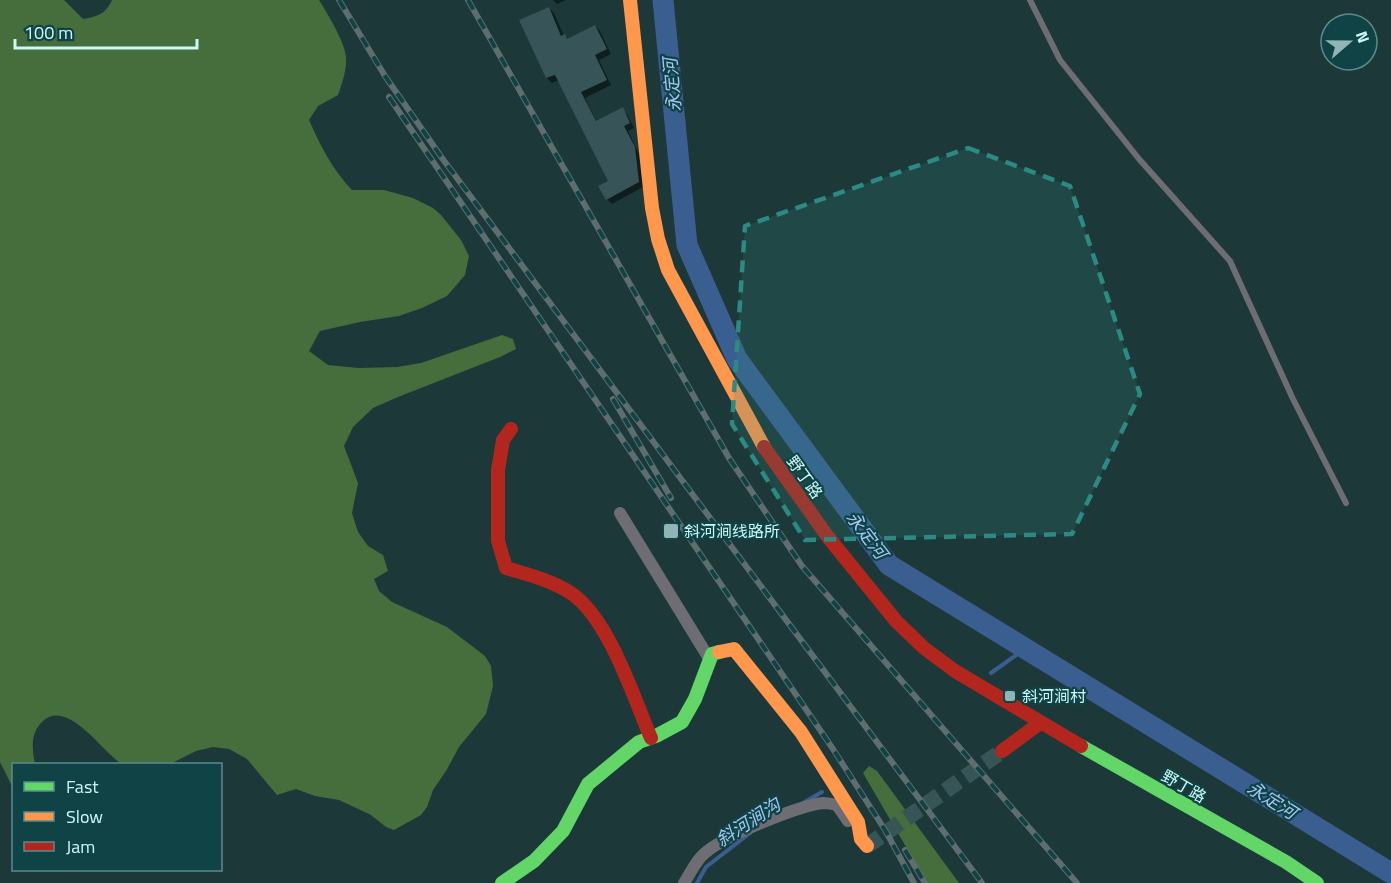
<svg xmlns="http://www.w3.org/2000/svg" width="1391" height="883" viewBox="0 0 1391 883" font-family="'Titillium Web','Noto Sans SC',sans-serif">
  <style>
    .forest { fill: #466d3c }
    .shadow { fill: #0007 }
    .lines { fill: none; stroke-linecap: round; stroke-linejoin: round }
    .stream { stroke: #3a5e8f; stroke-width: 4 }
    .river { stroke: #3a5e8f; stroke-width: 21 }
    .building { fill: #375458 }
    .secondary-tunnel { stroke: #375556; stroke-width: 16; stroke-dasharray: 16 8; stroke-linecap: butt }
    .lane { stroke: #6e6d74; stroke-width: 6 }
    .street { stroke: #6e6d74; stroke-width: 12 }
    .fast { stroke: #63d668; stroke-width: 14 }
    .slow { stroke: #ff974d; stroke-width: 14 }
    .jam { stroke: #b3261e; stroke-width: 14 }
    .rail-casing { stroke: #5e6e70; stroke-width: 6 }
    .rail { stroke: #104345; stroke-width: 4; stroke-dasharray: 11; stroke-linecap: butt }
    .marked { fill: #2c8a83; fill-opacity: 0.2; stroke: #2c8a83; stroke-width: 4.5; stroke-dasharray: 12 8; stroke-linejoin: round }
    .poi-dot { fill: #8fb5b5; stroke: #104345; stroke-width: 2 }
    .labels { text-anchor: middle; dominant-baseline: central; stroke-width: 4.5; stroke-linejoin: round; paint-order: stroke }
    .street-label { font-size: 16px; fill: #cdf8f8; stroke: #104345 }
    .poi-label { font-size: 16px; fill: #cdf8f8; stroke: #104345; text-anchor: start }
    .water-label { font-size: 18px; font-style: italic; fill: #a5c6f5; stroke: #104345 }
  </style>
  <rect width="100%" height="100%" fill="#1c3839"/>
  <g class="forest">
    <path d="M 0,0 L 64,0 L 83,19 C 96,17 106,14 112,0 L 319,0 C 327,13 345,42 346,57 C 347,70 342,83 338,95 L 318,106 L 309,120 C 320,145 332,169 352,190 L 384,190 L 413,198 L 433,208 L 441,215 L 461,240 L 469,256 L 465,275 L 447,296 L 422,308 L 399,316 L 360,322 L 320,331 L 309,351 L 328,365 L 359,368 L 397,367 L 421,363 L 502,335 L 513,339 L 516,349 L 500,357 L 398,397 L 373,408 L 353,427 L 344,446 L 358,483 L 352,513 L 358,532 L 368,546 L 383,555 L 388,571 L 374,579 L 379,591 L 392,602 L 447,627 L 485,656 L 491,666 L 493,686 L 486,714 L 459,747 L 446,771 L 433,790 L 427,807 L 421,815 L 394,830 L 386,827 L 371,815 L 339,800 L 315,796 L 296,789 L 277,795 L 247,759 L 229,749 L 213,747 L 196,751 L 170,764 L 122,764 C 103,753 68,698 43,721 C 30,733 32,749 35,764 L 14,764 L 13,788 L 0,762 Z"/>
    <path d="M 869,766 L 877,771 L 959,883 L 927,883 L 863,773 Z"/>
  </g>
  <g class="shadow">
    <path d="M 553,0 L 566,0 L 557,4 Z"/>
    <path d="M 549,8 L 554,13 L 564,36 L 568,40 L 595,26 L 600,31 L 611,54 L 599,60 L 611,85 L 585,98 L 597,122 L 622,109 L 627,114 L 634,128 L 628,131 L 639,154 L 643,187 L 612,204 L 607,199 L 610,181 L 559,80 L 552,83 L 547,78 Z"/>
  </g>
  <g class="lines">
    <g class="stream">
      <path d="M 991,673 L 1026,648"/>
      <path d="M 803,803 L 822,792"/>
      <path d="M 697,883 L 706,867 L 750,833"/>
    </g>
    <path class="river" d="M 663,0 L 687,245 L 737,359 L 889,565 L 1391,873"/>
  </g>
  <path class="building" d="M 549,7 L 561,36 L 565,34 L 567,39 L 595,25 L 607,49 L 595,55 L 607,80 L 581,92 L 596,121 L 623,107 L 630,123 L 624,126 L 635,147 L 639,182 L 606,200 L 598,186 L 608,181 L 555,75 L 546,78 L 519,20 Z"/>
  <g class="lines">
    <path class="secondary-tunnel" d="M 867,846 L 1002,751"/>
    <path class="lane" d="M 1030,0 L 1060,60 L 1139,159 L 1230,261 L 1293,399 L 1346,503"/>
    <g class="street">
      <path d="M 620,513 L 710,660"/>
      <path d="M 684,883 C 690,874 696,860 705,853 C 724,836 798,806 823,803 C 828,803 832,804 837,805 L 848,821"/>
    </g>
    <g class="fast">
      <path d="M 1081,746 L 1286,862 L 1317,883"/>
      <path d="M 502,883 L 534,861 L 563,831 L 588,784 L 639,742 L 656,736 L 682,722 L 695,699 L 712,654 L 719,652"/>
    </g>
    <g class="slow">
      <path d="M 630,0 L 652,208 L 658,239 L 668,270 L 764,447"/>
      <path d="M 719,652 L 734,649 L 801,732 L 858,822 L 861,839 L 867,846"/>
    </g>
    <g class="jam">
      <path d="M 511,429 L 503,440 L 498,470 L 498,541 L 506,568 C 529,575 551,580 571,593 C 609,619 633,696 651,738"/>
      <path d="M 764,447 L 828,537 L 896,621 L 924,648 L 955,671 L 1081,746"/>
      <path d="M 1002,751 L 1040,723"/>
    </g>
    <g class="rail-casing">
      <g id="rail">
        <path d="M 339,0 L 385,76 L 442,158 L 982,883"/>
        <path d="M 468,0 L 729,458 L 802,566 L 1077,883"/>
        <path d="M 389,97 L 833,749 L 885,830 L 914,883"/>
        <path d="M 613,399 L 671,498"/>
        <path d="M 905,850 L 925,883"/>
      </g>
    </g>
    <use href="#rail" class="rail"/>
  </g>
  <path class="marked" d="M 968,148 L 1070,186 L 1140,394 L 1072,534 L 805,540 L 732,424 L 745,226 Z"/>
  <g class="poi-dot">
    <rect x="663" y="523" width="16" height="16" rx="3"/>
    <rect x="1004" y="690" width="12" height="12" rx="3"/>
  </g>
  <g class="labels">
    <g class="street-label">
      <text transform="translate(805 477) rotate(54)">野丁路</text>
      <text transform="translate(1184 786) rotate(30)">野丁路</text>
    </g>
    <g class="poi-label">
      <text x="684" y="531">斜河涧线路所</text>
      <text x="1022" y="696">斜河涧村</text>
    </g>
    <g class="water-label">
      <text transform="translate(672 85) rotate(-95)">永定河</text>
      <text transform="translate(867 535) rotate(53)">永定河</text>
      <text transform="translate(1272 800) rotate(32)">永定河</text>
      <text transform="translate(748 822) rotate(-33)">斜河涧沟</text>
    </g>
  </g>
  <rect x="12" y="763" width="210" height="108" fill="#104345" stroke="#5c8b8d" stroke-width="1.5"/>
  <rect x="24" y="782" width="30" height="9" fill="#63d668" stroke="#5c8b8d" stroke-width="1.5"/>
  <text x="66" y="793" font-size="18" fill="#cdf8f8">Fast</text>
  <rect x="24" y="812" width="30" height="9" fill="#ff974d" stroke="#5c8b8d" stroke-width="1.5"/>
  <text x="66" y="823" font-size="18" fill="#cdf8f8">Slow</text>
  <rect x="24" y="842" width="30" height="9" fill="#b3261e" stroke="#5c8b8d" stroke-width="1.5"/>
  <text x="66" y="853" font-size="18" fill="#cdf8f8">Jam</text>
  <g transform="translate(1349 42) rotate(70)"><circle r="28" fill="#104345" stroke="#5c8b8d" stroke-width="1.5"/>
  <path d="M0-4.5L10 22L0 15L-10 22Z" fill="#8fb5b5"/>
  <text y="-9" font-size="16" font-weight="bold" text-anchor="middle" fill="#cdf8f8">N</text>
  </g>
  <path d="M15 39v9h182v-9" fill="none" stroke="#cdf8f8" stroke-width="3"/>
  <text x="24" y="39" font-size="18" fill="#cdf8f8" stroke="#104345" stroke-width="4.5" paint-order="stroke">100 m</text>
</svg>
